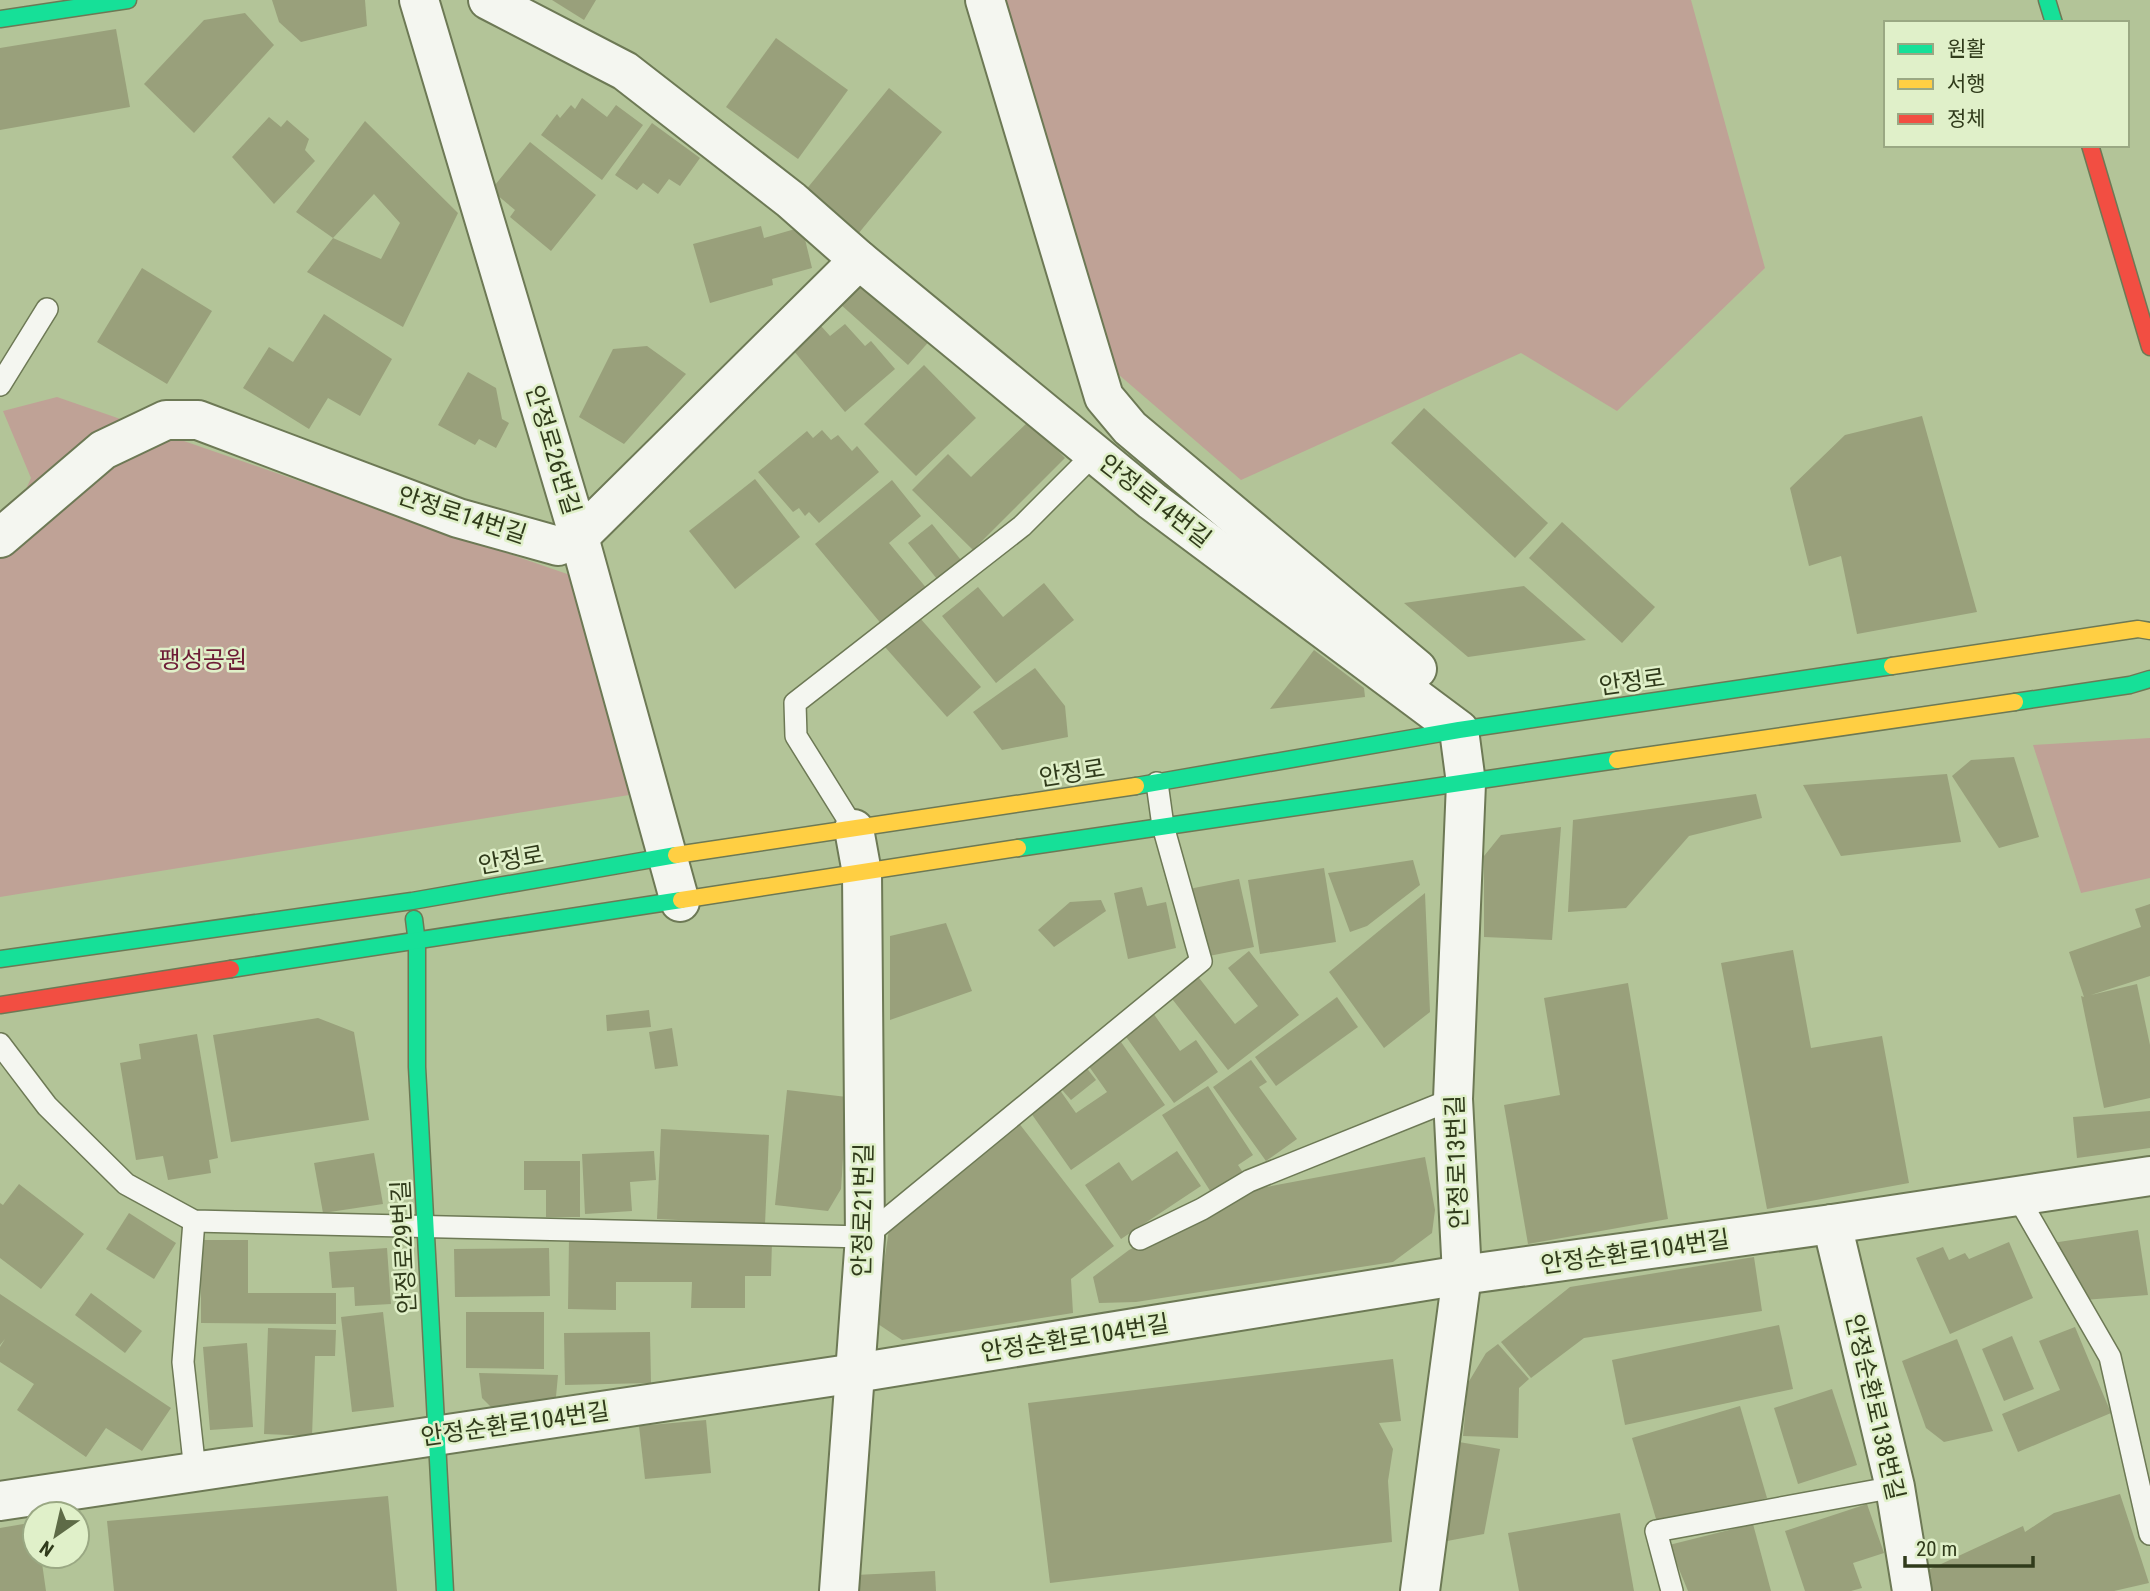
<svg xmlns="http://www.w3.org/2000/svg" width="2150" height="1591" viewBox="0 0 2150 1591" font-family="'Roboto Condensed','Noto Sans KR',sans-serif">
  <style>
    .green { fill: #bfa296 }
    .building { fill: #99a07b }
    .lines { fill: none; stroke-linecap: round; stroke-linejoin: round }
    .lane-casing { stroke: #6d7955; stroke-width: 24 }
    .street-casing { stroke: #6d7955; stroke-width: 42 }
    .fast-casing { stroke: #6d7955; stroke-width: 19 }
    .slow-casing { stroke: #6d7955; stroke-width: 19 }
    .jam-casing { stroke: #6d7955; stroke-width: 19 }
    .lane { stroke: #f4f6f0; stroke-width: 21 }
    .street { stroke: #f4f6f0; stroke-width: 38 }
    .fast { stroke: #16e098; stroke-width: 16 }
    .slow { stroke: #ffcf43; stroke-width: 16 }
    .jam { stroke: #f24e42; stroke-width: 16 }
    .labels { text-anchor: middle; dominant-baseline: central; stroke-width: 5; stroke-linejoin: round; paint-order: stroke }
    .street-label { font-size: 24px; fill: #303b1b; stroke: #e0f0c9 }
    .park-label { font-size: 24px; fill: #6d1b36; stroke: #e0f0c9 }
  </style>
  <rect width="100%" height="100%" fill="#b3c498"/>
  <g class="green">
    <path d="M 998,0 L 1691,0 L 1765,268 L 1617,411 L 1521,353 L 1241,480 L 1118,374 Z"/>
    <path d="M 57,397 L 573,576 L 629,795 L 0,897 L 0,547 L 31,478 L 3,411 Z"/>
    <path d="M 2150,738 L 2150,878 L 2081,893 L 2033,745 Z"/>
  </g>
  <g class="building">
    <path d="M 272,0 L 365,0 L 367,26 L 301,42 L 279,22 Z"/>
    <path d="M 552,0 L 596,0 L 584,20 Z"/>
    <path d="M 245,13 L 274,45 L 194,133 L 144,84 L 204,20 Z"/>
    <path d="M 116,29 L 130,107 L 0,130 L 0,48 Z"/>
    <path d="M 776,38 L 848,90 L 798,159 L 726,107 Z"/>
    <path d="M 889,88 L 942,132 L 858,234 L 805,191 Z"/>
    <path d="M 582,98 L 607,117 L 616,105 L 643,125 L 602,180 L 541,135 L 557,114 L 560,118 L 571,105 L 575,109 Z"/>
    <path d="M 269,117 L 281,127 L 287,120 L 309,139 L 305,150 L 315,161 L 274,204 L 232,157 Z"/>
    <path d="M 365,121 L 458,213 L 403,327 L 307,272 L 333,238 L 381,259 L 400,223 L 374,194 L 333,238 L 296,212 Z"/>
    <path d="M 652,123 L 700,158 L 680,186 L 669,179 L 658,194 L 643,183 L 637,190 L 615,175 Z"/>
    <path d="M 530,142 L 596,195 L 551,251 L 510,217 L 515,210 L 491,190 Z"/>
    <path d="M 761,226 L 764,238 L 802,227 L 812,268 L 772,279 L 773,285 L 710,303 L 693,244 Z"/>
    <path d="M 142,268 L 212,311 L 167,384 L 97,342 Z"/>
    <path d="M 865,275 L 933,337 L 908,365 L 839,303 Z"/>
    <path d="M 324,314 L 392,359 L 360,416 L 328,398 L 309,429 L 243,388 L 269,347 L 293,362 Z"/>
    <path d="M 845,324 L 865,346 L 871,341 L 895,369 L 845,412 L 793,350 L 821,326 L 830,336 Z"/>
    <path d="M 647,346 L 686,374 L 624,444 L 579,417 L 613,349 Z"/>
    <path d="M 924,365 L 976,418 L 916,476 L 864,424 Z"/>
    <path d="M 468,372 L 496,388 L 502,419 L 509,423 L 496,448 L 479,439 L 475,445 L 438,425 Z"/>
    <path d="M 1424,408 L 1548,523 L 1515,558 L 1391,443 Z"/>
    <path d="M 1922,416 L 1977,612 L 1857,634 L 1841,556 L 1809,566 L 1790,488 L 1845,435 Z"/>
    <path d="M 1029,421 L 1065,458 L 973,550 L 912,490 L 948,454 L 971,477 Z"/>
    <path d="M 822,430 L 831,440 L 838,435 L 852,451 L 857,446 L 879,472 L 819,523 L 809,512 L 805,516 L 799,508 L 793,512 L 758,472 L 807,431 L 813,438 Z"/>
    <path d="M 755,479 L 800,537 L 735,589 L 689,531 Z"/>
    <path d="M 892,480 L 921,516 L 889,543 L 928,590 L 883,626 L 815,544 Z"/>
    <path d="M 1562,522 L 1655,607 L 1622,643 L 1529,558 Z"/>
    <path d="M 932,524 L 961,560 L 937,579 L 908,543 Z"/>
    <path d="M 1044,583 L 1074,620 L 996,683 L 942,616 L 978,587 L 1003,617 Z"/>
    <path d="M 1524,586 L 1586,640 L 1468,657 L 1404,603 Z"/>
    <path d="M 919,617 L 981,687 L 947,717 L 885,647 Z"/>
    <path d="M 1314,650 L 1364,688 L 1365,697 L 1270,709 Z"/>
    <path d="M 1035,668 L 1065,706 L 1068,737 L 1002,750 L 973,712 Z"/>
    <path d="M 2014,757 L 2039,837 L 1999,848 L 1952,776 L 1971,760 Z"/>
    <path d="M 1947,774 L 1961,842 L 1841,856 L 1803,785 Z"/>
    <path d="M 1756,794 L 1762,818 L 1689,836 L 1626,908 L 1568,912 L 1573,820 Z"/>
    <path d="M 1561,827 L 1552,940 L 1484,937 L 1484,856 L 1501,835 Z"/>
    <path d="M 1413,860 L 1420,885 L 1367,926 L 1350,932 L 1328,873 Z"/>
    <path d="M 1324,868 L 1336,942 L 1260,954 L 1248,880 Z"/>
    <path d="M 1239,879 L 1254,947 L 1204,957 L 1189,889 Z"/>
    <path d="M 1142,887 L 1147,906 L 1166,902 L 1176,948 L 1128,959 L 1114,893 Z"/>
    <path d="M 1425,893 L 1430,1012 L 1384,1048 L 1329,972 Z"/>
    <path d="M 1101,900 L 1106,911 L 1054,947 L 1038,930 L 1070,902 Z"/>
    <path d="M 2150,904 L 2150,976 L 2091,995 L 2137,984 L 2150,1045 L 2150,1098 L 2104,1108 L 2081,996 L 2084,997 L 2069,952 L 2141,927 L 2135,909 Z"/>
    <path d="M 946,923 L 972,991 L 890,1020 L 890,936 Z"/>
    <path d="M 1793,950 L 1811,1048 L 1882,1036 L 1909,1183 L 1767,1209 L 1721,963 Z"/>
    <path d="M 1249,951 L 1299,1015 L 1228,1070 L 1169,995 L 1196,974 L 1235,1024 L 1258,1006 L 1228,968 Z"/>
    <path d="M 1628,983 L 1668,1219 L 1528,1244 L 1504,1105 L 1560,1095 L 1544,998 Z"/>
    <path d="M 1337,997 L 1358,1027 L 1276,1086 L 1255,1057 Z"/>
    <path d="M 649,1010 L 651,1027 L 607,1031 L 606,1015 Z"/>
    <path d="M 1153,1013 L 1180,1051 L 1196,1040 L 1218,1072 L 1174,1103 L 1124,1034 Z"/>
    <path d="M 318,1018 L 354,1032 L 369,1120 L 231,1142 L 213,1035 Z"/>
    <path d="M 672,1028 L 678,1066 L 655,1069 L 649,1032 Z"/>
    <path d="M 197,1034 L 218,1158 L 209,1160 L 211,1173 L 168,1180 L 163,1156 L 136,1160 L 120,1063 L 141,1059 L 139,1044 Z"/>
    <path d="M 1121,1042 L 1165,1105 L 1071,1170 L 1026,1106 L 1057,1086 L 1076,1113 L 1107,1092 L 1088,1065 Z"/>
    <path d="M 1251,1060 L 1267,1082 L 1259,1087 L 1297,1139 L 1266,1161 L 1213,1087 Z"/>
    <path d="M 1082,1062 L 1096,1080 L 1071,1100 L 1056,1083 Z"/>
    <path d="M 1208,1086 L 1253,1155 L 1238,1165 L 1246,1177 L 1214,1197 L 1162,1115 Z"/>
    <path d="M 787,1090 L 847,1097 L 841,1189 L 828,1211 L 775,1205 Z"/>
    <path d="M 2150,1111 L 2150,1148 L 2077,1158 L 2073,1117 Z"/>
    <path d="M 1018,1122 L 1114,1246 L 1071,1279 L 1073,1313 L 902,1340 L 875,1322 L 890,1223 Z"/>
    <path d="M 661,1129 L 769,1135 L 765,1224 L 657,1219 Z"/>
    <path d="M 654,1151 L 656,1180 L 630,1182 L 632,1211 L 585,1214 L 582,1154 Z"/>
    <path d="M 1177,1151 L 1201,1186 L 1121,1239 L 1085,1185 L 1119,1162 L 1132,1181 Z"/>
    <path d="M 374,1153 L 383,1204 L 323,1213 L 314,1163 Z"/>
    <path d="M 1425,1157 L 1435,1210 L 1432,1233 L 1393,1262 L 1136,1302 L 1099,1303 L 1093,1277 L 1129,1250 L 1245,1191 Z"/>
    <path d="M 524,1161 L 580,1161 L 580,1217 L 546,1217 L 546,1190 L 524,1190 Z"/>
    <path d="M 19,1184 L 84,1234 L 41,1289 L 0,1258 L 0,1203 L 3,1205 Z"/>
    <path d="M 129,1213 L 176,1243 L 154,1279 L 106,1249 Z"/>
    <path d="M 2138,1230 L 2148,1295 L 2084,1300 L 2052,1243 Z"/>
    <path d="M 569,1238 L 772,1241 L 771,1276 L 745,1276 L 745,1308 L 691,1308 L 692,1282 L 616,1282 L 616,1310 L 568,1309 Z"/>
    <path d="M 201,1240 L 248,1240 L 248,1293 L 336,1293 L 336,1324 L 201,1323 Z"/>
    <path d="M 2009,1242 L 2033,1298 L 1950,1334 L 1916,1258 L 1943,1247 L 1949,1260 L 1965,1253 L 1969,1259 Z"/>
    <path d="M 387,1248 L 391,1304 L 355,1306 L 354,1287 L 332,1288 L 329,1252 Z"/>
    <path d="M 549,1248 L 550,1296 L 455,1297 L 454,1249 Z"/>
    <path d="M 1754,1257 L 1762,1311 L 1584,1338 L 1531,1378 L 1501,1342 L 1570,1287 Z"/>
    <path d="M 91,1293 L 142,1331 L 125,1353 L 75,1315 Z"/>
    <path d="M 0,1294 L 171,1408 L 142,1451 L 106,1428 L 86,1457 L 17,1410 L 34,1384 L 0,1362 L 0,1347 L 5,1339 L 0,1345 Z"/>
    <path d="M 383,1312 L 394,1407 L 352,1412 L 341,1317 Z"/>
    <path d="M 466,1312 L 544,1312 L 544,1369 L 466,1368 Z"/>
    <path d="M 1779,1325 L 1793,1389 L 1625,1425 L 1612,1360 Z"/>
    <path d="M 2075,1327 L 2111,1413 L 2018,1452 L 2002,1414 L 2060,1390 L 2039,1341 Z"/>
    <path d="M 268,1328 L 336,1330 L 335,1356 L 315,1356 L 312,1436 L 264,1434 Z"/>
    <path d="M 650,1332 L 651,1383 L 565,1385 L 564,1333 Z"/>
    <path d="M 2012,1336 L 2034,1389 L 2004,1401 L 1982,1349 Z"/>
    <path d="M 1957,1339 L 1993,1431 L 1944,1442 L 1926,1428 L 1902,1361 Z"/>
    <path d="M 247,1343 L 253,1427 L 210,1430 L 203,1347 Z"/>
    <path d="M 1498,1344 L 1529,1379 L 1519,1388 L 1518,1438 L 1463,1436 L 1468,1383 L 1486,1353 Z"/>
    <path d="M 1393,1359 L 1401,1421 L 1379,1423 L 1393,1449 L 1388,1481 L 1392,1542 L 1050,1583 L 1028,1403 Z"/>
    <path d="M 479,1373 L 558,1375 L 555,1407 L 495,1411 L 482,1398 Z"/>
    <path d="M 1832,1389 L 1857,1465 L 1798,1484 L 1774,1408 Z"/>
    <path d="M 1740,1406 L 1767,1498 L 1659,1529 L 1632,1438 Z"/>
    <path d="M 706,1420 L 711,1473 L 645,1479 L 639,1426 Z"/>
    <path d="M 1459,1442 L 1500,1449 L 1484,1534 L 1442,1542 Z"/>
    <path d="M 2120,1494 L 2149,1583 L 2114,1591 L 1928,1591 L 1924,1572 L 2023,1526 L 2025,1532 L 2054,1513 Z"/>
    <path d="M 388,1496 L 397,1591 L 114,1591 L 107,1521 Z"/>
    <path d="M 1867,1504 L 1884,1553 L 1853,1563 L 1862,1588 L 1851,1591 L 1805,1591 L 1785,1531 Z"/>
    <path d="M 1620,1513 L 1634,1591 L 1519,1591 L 1508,1533 Z"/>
    <path d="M 35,1522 L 35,1556 L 41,1556 L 46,1591 L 0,1591 L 0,1528 Z"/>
    <path d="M 1753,1524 L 1771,1591 L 1688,1591 L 1669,1545 Z"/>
    <path d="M 935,1571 L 936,1591 L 857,1591 L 856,1575 Z"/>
  </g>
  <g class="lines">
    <g class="lane-casing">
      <g id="lane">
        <path d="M 0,385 L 47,309"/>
        <path d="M 854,829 L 796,736 L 795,703 L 1022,526 L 1094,454"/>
        <path d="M 0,1044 L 47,1106 L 126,1184 L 194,1221 L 865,1237 L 1201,961 L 1163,826 L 1157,783"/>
        <path d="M 2016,1194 L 2110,1357 L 2150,1534"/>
        <path d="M 194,1221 L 183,1362 L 195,1471"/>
        <path d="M 1140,1239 L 1202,1209 L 1249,1181 L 1453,1099"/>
        <path d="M 1672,1591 L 1656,1531 L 1895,1487"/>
      </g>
    </g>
    <g class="street-casing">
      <g id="street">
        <path d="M 419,0 L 579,537 L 680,902"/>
        <path d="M 488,0 L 625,71 L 791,200 L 859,260 L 1152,501 L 1459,730 L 1466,783 L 1453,1099 L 1462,1275 L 1420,1591"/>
        <path d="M 985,0 L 1104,397 L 1130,428 L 1417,669"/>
        <path d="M 0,538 L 103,450 L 166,420 L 198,420 L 458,518 L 558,546 L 579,537 L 859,260"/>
        <path d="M 1832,1224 L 1895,1487 L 1912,1591"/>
        <path d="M 0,1501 L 856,1373 L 1462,1275 L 1832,1224 L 2150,1176"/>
        <path d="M 839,1591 L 865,1237 L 862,873 L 854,829"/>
      </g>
    </g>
    <g class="fast-casing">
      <g id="fast">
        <path d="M 2047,0 L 2054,23"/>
        <path d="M 0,19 L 128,0"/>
        <path d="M 2015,702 L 2130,685 L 2150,679"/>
        <path d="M 1136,786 L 1459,730 L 1892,666"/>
        <path d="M 1018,848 L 1617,760"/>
        <path d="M 414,919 L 417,943 L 417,1067 L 445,1591"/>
        <path d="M 0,959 L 412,901 L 676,855"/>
        <path d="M 231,969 L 681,900"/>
      </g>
    </g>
    <g class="slow-casing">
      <g id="slow">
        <path d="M 1892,666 L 2138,629 L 2150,631"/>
        <path d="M 1617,760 L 2015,702"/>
        <path d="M 676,855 L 1136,786"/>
        <path d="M 681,900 L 1018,848"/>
      </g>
    </g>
    <g class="jam-casing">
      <g id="jam">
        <path d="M 2090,145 L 2150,347"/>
        <path d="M 0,1005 L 231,969"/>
      </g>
    </g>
    <use href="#lane" class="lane"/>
    <use href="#street" class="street"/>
    <use href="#fast" class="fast"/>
    <use href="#slow" class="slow"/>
    <use href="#jam" class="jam"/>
  </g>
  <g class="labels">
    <g class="street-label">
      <text transform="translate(553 450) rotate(73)">안정로26번길</text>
      <text transform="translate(1155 501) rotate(38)">안정로14번길</text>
      <text transform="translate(462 515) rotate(18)">안정로14번길</text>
      <text transform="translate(1632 682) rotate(-8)">안정로</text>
      <text transform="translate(1072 773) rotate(-9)">안정로</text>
      <text transform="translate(511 860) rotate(-10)">안정로</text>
      <text transform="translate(1457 1162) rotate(-92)">안정로13번길</text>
      <text transform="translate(863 1210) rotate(-89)">안정로21번길</text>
      <text transform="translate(404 1247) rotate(-93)">안정로29번길</text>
      <text transform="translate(1635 1252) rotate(-8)">안정순환로104번길</text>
      <text transform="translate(1075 1338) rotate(-9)">안정순환로104번길</text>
      <text transform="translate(1875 1407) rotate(77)">안정순환로138번길</text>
      <text transform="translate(515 1424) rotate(-8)">안정순환로104번길</text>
    </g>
    <g class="park-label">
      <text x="203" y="660">팽성공원</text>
    </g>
  </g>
  <rect x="1884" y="21" width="245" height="126" fill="#e0f0c9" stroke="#9aa883" stroke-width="2"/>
  <rect x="1898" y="44" width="35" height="10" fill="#16e098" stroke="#9aa883" stroke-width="2"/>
  <text x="1947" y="56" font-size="21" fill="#303b1b">원활</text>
  <rect x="1898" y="79" width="35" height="10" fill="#ffcf43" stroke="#9aa883" stroke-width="2"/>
  <text x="1947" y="91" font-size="21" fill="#303b1b">서행</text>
  <rect x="1898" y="114" width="35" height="10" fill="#f24e42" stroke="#9aa883" stroke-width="2"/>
  <text x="1947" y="126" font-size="21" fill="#303b1b">정체</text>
  <g transform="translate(56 1535) rotate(214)"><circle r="33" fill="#e0f0c9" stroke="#9aa883" stroke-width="2"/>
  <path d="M0-5L12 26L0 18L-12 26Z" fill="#5e6b47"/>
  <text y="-10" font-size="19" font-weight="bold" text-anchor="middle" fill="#303b1b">N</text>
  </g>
  <path d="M1905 1556v10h128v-10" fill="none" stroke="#303b1b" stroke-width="3.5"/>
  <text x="1916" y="1556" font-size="21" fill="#303b1b" stroke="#e0f0c9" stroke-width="5" paint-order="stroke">20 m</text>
</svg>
